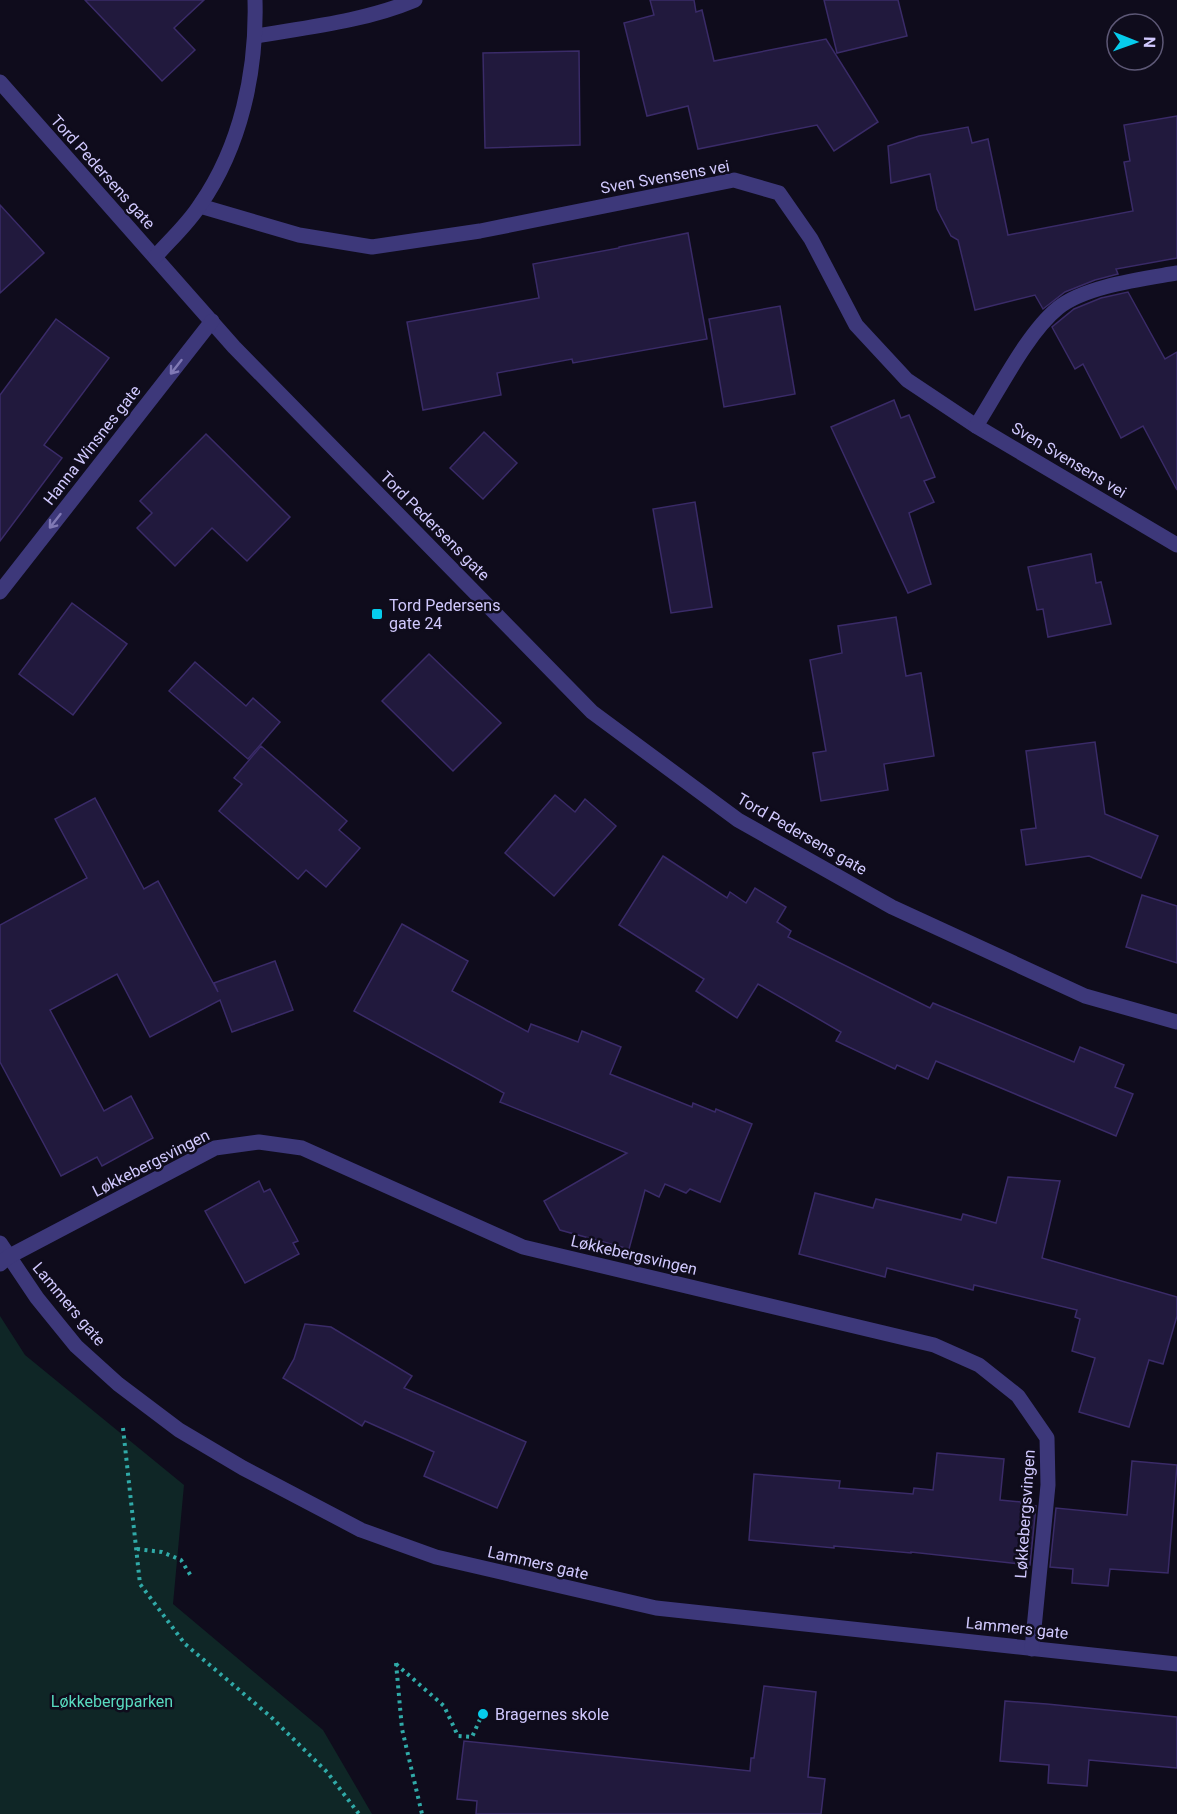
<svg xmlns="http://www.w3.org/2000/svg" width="1177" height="1814" viewBox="0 0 1177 1814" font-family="Roboto,sans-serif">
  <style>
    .green { fill: #0f2626 }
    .building { fill: #21193d; stroke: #3a2b68; stroke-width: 1.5 }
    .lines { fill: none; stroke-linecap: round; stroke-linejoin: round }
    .path { stroke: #30aaa8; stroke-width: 4; stroke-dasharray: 3 4.5; stroke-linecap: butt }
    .minor { stroke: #3d387a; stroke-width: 15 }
    .oneway { stroke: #8079b5 }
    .poi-dot { fill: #06ccec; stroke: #0f0c1c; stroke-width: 2 }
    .labels { text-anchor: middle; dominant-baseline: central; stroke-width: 5; stroke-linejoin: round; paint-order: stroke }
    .street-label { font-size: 16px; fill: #d1c9fe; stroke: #0f0c1c }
    .poi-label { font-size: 16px; fill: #d1c9fe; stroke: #0f0c1c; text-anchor: start }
    .park-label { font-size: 16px; fill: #58dabf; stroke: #0f0c1c }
  </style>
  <rect width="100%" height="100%" fill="#0f0c1c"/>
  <path class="green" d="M 0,1316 L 25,1355 L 184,1485 L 173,1604 L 323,1730 L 372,1814 L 0,1814 Z"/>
  <g class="building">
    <path d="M 85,0 L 204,0 L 174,28 L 195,50 L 162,81 Z"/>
    <path d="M 650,0 L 694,0 L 696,12 L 702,10 L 714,61 L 826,39 L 878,122 L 834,151 L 817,125 L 698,149 L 688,106 L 647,116 L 624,23 L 654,15 Z"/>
    <path d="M 824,0 L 898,0 L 907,36 L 837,53 Z"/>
    <path d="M 579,51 L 580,145 L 485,148 L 483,53 Z"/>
    <path d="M 1177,116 L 1177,258 L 1116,269 L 1118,274 L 1095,280 L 1065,292 L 1043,309 L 1035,295 L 975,310 L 958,240 L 951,236 L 937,209 L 930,174 L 891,183 L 888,146 L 919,136 L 968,127 L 972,143 L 988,139 L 1008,235 L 1133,211 L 1124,162 L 1130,161 L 1124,125 Z"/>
    <path d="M 0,205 L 44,253 L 0,293 Z"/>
    <path d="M 688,233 L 707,339 L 573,363 L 572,359 L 497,373 L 501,395 L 423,410 L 407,322 L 539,298 L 533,264 L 619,248 L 619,247 Z"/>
    <path d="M 1128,292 L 1165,359 L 1177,352 L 1177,490 L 1143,426 L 1121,438 L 1083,364 L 1075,369 L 1052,327 L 1074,309 L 1101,298 Z"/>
    <path d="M 780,306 L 795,394 L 724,407 L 709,319 Z"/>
    <path d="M 56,319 L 109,358 L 44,445 L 62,458 L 0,541 L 0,395 Z"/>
    <path d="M 894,400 L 901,418 L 909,415 L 935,477 L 924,481 L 934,502 L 909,513 L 931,584 L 908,593 L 831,427 Z"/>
    <path d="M 484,432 L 517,463 L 483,499 L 450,468 Z"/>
    <path d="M 206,434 L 290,517 L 247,561 L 212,528 L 175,566 L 137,528 L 152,513 L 140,501 Z"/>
    <path d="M 695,502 L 712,607 L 671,613 L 653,509 Z"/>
    <path d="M 1091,554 L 1096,583 L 1101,582 L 1111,624 L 1048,637 L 1043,609 L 1037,610 L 1028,567 Z"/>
    <path d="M 72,603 L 127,644 L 73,715 L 19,674 Z"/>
    <path d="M 896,617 L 906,676 L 921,673 L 934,756 L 884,764 L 888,790 L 821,801 L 813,753 L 826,751 L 810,660 L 842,653 L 838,626 Z"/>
    <path d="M 429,654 L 501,723 L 453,771 L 382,701 Z"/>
    <path d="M 195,662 L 246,706 L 253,698 L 280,722 L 248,759 L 169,691 Z"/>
    <path d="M 1095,742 L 1105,814 L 1158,836 L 1141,878 L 1089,856 L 1026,865 L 1021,830 L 1036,828 L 1026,751 Z"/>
    <path d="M 261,746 L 347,821 L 339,830 L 360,848 L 326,887 L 306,870 L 298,879 L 219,811 L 242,784 L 234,778 Z"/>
    <path d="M 555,795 L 575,812 L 585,799 L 616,826 L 554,896 L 505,853 Z"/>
    <path d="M 95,798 L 144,889 L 158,881 L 218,992 L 214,983 L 275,961 L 293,1010 L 232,1032 L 220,1000 L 150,1037 L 117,974 L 50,1010 L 104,1111 L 131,1096 L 153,1138 L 102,1166 L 97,1157 L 61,1176 L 0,1062 L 0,925 L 87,878 L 55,819 Z"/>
    <path d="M 663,856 L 727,898 L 730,892 L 746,903 L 755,888 L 786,907 L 777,922 L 791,931 L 788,937 L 930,1008 L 933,1003 L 1074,1062 L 1080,1047 L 1124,1065 L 1115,1087 L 1133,1094 L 1116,1136 L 936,1061 L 928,1079 L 897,1065 L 895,1069 L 836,1041 L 841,1032 L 758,984 L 737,1018 L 696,991 L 704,979 L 619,925 Z"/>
    <path d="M 1142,895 L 1177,906 L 1177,963 L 1126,947 Z"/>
    <path d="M 402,924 L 468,961 L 452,991 L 528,1032 L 531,1024 L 578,1042 L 582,1031 L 621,1047 L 610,1074 L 692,1107 L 693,1103 L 715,1112 L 716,1109 L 752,1124 L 720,1202 L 690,1189 L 686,1193 L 665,1184 L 659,1197 L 645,1190 L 629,1249 L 560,1230 L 544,1201 L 627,1153 L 500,1102 L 504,1093 L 354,1011 Z"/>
    <path d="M 1008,1177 L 1060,1181 L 1042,1258 L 1177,1297 L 1177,1316 L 1163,1364 L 1149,1360 L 1129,1427 L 1079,1412 L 1095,1358 L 1072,1351 L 1080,1319 L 1075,1317 L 1077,1310 L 974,1285 L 973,1290 L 887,1268 L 885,1277 L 799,1254 L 815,1193 L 873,1208 L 876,1199 L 961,1220 L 963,1214 L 996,1223 Z"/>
    <path d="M 259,1181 L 264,1192 L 270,1189 L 298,1241 L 293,1243 L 299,1254 L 245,1283 L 205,1211 Z"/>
    <path d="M 305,1324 L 331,1327 L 412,1376 L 404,1388 L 526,1442 L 497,1508 L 424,1476 L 434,1452 L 365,1421 L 362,1426 L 283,1378 L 294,1359 Z"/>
    <path d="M 937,1453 L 1004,1459 L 1000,1500 L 1021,1502 L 1021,1504 L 1036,1506 L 1030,1565 L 911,1552 L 911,1553 L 834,1546 L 834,1548 L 749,1540 L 754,1474 L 840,1481 L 839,1488 L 913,1494 L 914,1488 L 933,1490 Z"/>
    <path d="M 1132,1461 L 1177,1465 L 1168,1573 L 1110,1569 L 1108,1586 L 1072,1583 L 1073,1569 L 1050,1567 L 1056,1508 L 1127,1515 Z"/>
    <path d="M 764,1686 L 816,1692 L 808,1777 L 825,1779 L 821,1814 L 476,1814 L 477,1801 L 457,1799 L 464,1741 L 750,1771 L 751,1758 L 754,1758 Z"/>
    <path d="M 1005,1701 L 1047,1704 L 1177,1717 L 1177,1768 L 1089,1760 L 1087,1786 L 1048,1783 L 1049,1765 L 1000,1761 Z"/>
  </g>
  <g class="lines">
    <g class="path">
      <path d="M 123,1428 L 140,1584 L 185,1644 L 271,1717 L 327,1772 L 359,1814"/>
      <path d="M 137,1549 L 162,1552 L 181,1560 L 191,1576"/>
      <path d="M 396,1663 L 402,1729 L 422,1814"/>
      <path d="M 396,1664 L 444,1706 L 458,1736 L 472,1737 L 481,1717"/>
    </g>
    <g class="minor">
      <path d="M 256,36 C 309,27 365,21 415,0"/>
      <path d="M 0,82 L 234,347 L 592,712 L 738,820 L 892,907 L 1085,996 L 1177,1022"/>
      <path d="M 200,206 L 299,235 L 372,247 L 480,231 L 734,180 L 779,193 L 811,239 L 856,325 L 907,380 L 976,426 L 1177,545"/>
      <path d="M 155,257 C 170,240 188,224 200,205 C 241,146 257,71 255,0"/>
      <path d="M 976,426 C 998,392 1027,333 1058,308 C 1085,286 1143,279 1177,273"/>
      <path d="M 0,592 L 212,321"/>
      <path d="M 0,1243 L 37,1298 L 76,1346 L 118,1384 L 179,1430 L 243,1468 L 361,1530 L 436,1557 L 656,1608 L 1177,1664"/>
      <path d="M 0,1264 L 8,1257 L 215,1148 L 259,1142 L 302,1148 L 523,1247 L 934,1345 L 979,1365 L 1018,1396 L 1047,1438 L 1048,1485 L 1032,1649"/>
    </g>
  </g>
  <defs><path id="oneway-shaft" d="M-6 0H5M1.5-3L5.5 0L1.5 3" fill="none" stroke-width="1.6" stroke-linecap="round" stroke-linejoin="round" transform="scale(1.5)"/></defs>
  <g class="oneway">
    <use href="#oneway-shaft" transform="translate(176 367) rotate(128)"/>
    <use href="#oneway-shaft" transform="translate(55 521) rotate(128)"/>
  </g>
  <g class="poi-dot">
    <rect x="371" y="608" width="12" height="12" rx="3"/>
    <circle cx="483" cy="1714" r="6"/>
  </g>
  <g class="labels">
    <g class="street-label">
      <text transform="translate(103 172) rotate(48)">Tord Pedersens gate</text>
      <text transform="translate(665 177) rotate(-10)">Sven Svensens vei</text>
      <text transform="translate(92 445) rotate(-52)">Hanna Winsnes gate</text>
      <text transform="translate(1069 460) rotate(31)">Sven Svensens vei</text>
      <text transform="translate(435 526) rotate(45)">Tord Pedersens gate</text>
      <text transform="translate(802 834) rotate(30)">Tord Pedersens gate</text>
      <text transform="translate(151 1163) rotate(-27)">Løkkebergsvingen</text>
      <text transform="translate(634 1255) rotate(13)">Løkkebergsvingen</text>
      <text transform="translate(69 1304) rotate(50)">Lammers gate</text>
      <text transform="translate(1025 1514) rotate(-86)">Løkkebergsvingen</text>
      <text transform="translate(538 1563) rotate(13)">Lammers gate</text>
      <text transform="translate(1017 1628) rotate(6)">Lammers gate</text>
    </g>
    <g class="poi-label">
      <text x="389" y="605">Tord Pedersens<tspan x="389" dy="18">gate 24</tspan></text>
      <text x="495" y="1714">Bragernes skole</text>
    </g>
    <g class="park-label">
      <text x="112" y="1701">Løkkebergparken</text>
    </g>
  </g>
  <g transform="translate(1135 42) rotate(91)"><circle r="28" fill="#0f0c1c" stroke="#5d5876" stroke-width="1.5"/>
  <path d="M0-4.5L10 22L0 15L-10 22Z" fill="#06ccec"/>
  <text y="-9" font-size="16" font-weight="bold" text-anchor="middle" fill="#d1c9fe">N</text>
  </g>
</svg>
